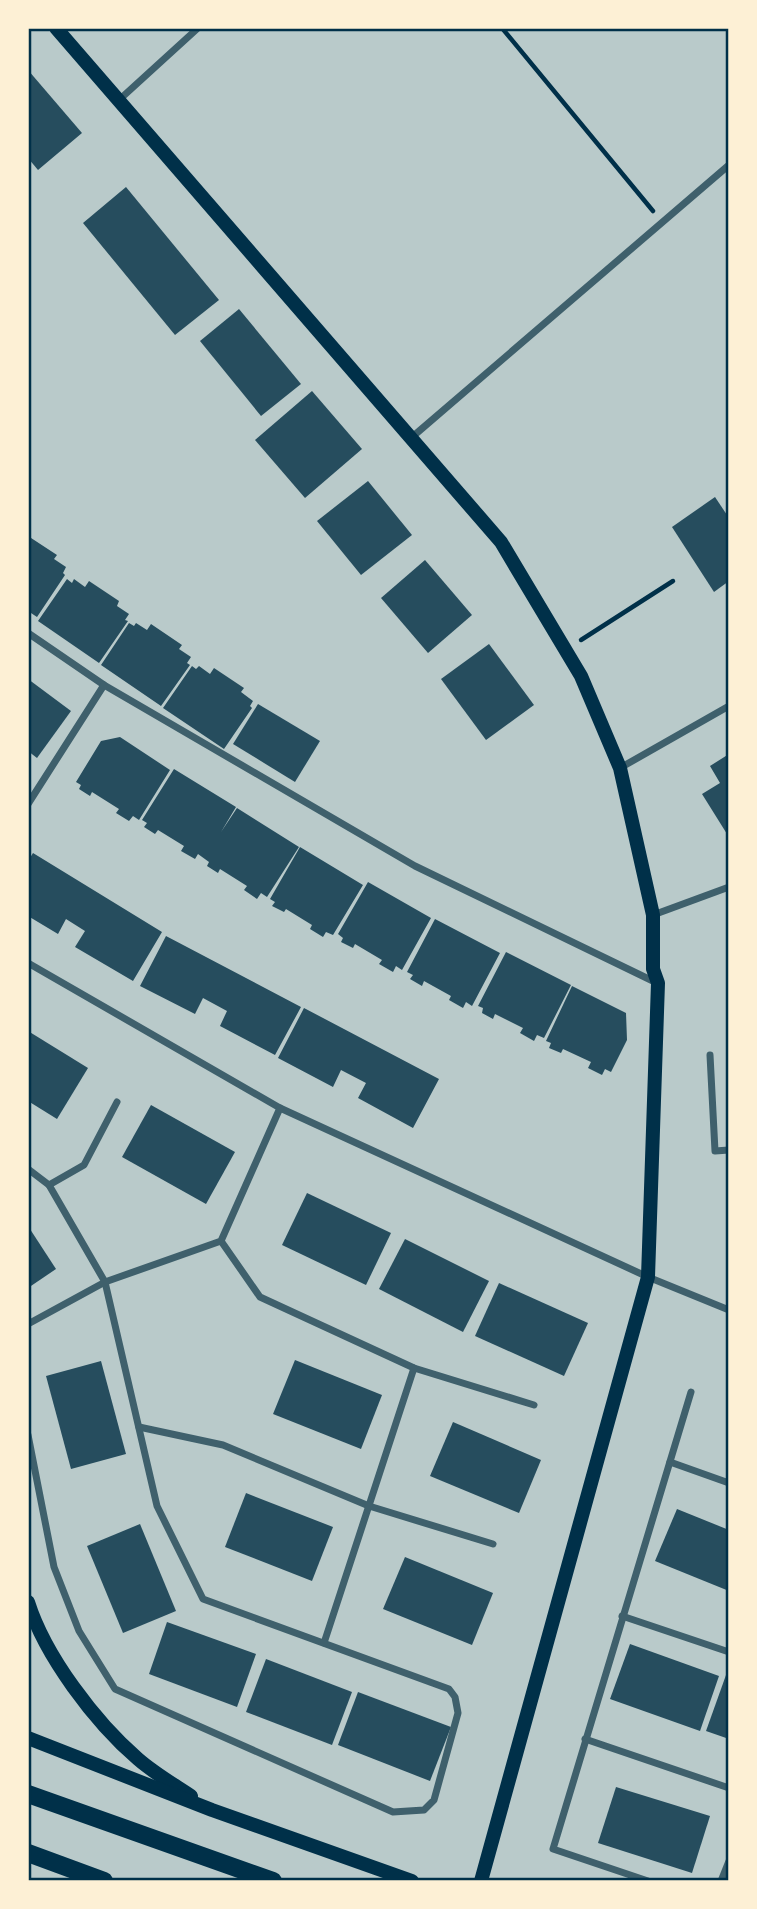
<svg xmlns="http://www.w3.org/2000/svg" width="757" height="1909" viewBox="0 0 757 1909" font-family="'Alegreya Sans',sans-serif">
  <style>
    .green { fill: #b9caca }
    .building { fill: #264d5e }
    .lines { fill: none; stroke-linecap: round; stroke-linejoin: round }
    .path { stroke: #003049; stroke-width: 4.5 }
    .minor { stroke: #3f606c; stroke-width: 7 }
    .secondary { stroke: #003049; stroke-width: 14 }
    .primary { stroke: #003049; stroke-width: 18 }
    .neatline { fill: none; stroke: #003049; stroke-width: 2.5 }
  </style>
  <rect width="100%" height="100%" fill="#fdf0d5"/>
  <rect class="green" x="28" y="28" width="701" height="1853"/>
  <g class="building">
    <path d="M 28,70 L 82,133 L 38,170 L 28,158 Z"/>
    <path d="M 126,187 L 219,300 L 175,335 L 83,223 Z"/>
    <path d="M 239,309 L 301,384 L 261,416 L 200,341 Z"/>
    <path d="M 312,391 L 362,449 L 305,498 L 255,440 Z"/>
    <path d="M 368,481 L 412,535 L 361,575 L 317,521 Z"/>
    <path d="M 715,497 L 729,518 L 729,581 L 714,592 L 672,527 Z"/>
    <path d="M 28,536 L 57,555 L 54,559 L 66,567 L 63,573 L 65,575 L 37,617 L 28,611 Z"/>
    <path d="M 425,560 L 472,615 L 428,653 L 381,598 Z"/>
    <path d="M 67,579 L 72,583 L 74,579 L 85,587 L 89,581 L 119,601 L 117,606 L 129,614 L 125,620 L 128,621 L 99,663 L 38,621 Z"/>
    <path d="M 129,623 L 134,626 L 136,623 L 147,630 L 151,624 L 182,645 L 179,649 L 191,657 L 187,663 L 190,665 L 161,706 L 101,665 Z"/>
    <path d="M 489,644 L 534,705 L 486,740 L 441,679 Z"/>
    <path d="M 192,666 L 196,669 L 199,666 L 210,674 L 214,668 L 244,688 L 241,692 L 253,701 L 250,706 L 252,708 L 224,749 L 163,708 Z"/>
    <path d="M 28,679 L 71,711 L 37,758 L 28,751 Z"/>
    <path d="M 258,704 L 320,741 L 295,782 L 233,744 Z"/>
    <path d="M 120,737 L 170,770 L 139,820 L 133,816 L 129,821 L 116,813 L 119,809 L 92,792 L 90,796 L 79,789 L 81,785 L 76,782 L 101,741 Z"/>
    <path d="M 729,754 L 729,833 L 727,834 L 702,794 L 720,783 L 710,766 Z"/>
    <path d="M 174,769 L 236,807 L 221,832 L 237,808 L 299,847 L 267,897 L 261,893 L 257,899 L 244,890 L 247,886 L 220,869 L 218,873 L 207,866 L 209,862 L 198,854 L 195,859 L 181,851 L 184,846 L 158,830 L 155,834 L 144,827 L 147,823 L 142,820 Z"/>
    <path d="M 300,847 L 363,885 L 333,935 L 326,932 L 323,937 L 310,929 L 312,925 L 286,909 L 284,912 L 272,906 L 275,902 L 270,899 Z"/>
    <path d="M 33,853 L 162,932 L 133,981 L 75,947 L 85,931 L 66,919 L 58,934 L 28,916 L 28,861 Z"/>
    <path d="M 368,882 L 431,918 L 402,970 L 396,966 L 393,972 L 379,964 L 382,960 L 355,944 L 353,948 L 341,942 L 343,938 L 338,934 Z"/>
    <path d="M 435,919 L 500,953 L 472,1006 L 466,1002 L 463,1008 L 449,1000 L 451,996 L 424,981 L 422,986 L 410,979 L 413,975 L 407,972 Z"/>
    <path d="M 166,936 L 301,1007 L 275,1055 L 220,1026 L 227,1011 L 203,998 L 195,1014 L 140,986 Z"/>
    <path d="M 506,952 L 571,985 L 544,1038 L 537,1035 L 534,1041 L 520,1033 L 523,1028 L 495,1014 L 493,1019 L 482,1013 L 483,1008 L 478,1006 Z"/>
    <path d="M 572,986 L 626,1013 L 627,1040 L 611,1072 L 605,1069 L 602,1075 L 588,1068 L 591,1062 L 563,1049 L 561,1053 L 549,1048 L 551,1043 L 546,1041 Z"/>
    <path d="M 304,1008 L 439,1079 L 413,1128 L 358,1098 L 366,1083 L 341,1070 L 333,1087 L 278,1058 Z"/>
    <path d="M 28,1031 L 88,1068 L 57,1119 L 28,1101 Z"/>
    <path d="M 151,1105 L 235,1152 L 206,1204 L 122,1157 Z"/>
    <path d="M 307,1193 L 391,1233 L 366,1285 L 282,1245 Z"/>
    <path d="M 28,1226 L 56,1269 L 28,1288 Z"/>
    <path d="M 405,1239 L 489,1281 L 463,1332 L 379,1289 Z"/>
    <path d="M 499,1283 L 588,1323 L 564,1376 L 475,1336 Z"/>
    <path d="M 295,1360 L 382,1395 L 361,1449 L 273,1414 Z"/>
    <path d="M 101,1361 L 126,1454 L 71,1469 L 46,1376 Z"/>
    <path d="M 453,1422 L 541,1460 L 519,1513 L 430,1476 Z"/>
    <path d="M 246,1493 L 333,1527 L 312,1581 L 225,1547 Z"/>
    <path d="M 677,1509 L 729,1530 L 729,1591 L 655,1561 Z"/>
    <path d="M 140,1524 L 176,1611 L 123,1633 L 87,1546 Z"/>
    <path d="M 405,1557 L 493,1593 L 472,1645 L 383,1609 Z"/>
    <path d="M 167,1622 L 256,1654 L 237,1707 L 149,1674 Z"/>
    <path d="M 630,1644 L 719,1676 L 700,1731 L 610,1699 Z"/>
    <path d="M 266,1659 L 352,1692 L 332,1745 L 246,1712 Z"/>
    <path d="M 726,1675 L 729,1676 L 729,1739 L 706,1731 Z"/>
    <path d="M 358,1692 L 451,1727 L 430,1781 L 338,1745 Z"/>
    <path d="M 616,1787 L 710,1816 L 692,1873 L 598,1843 Z"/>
  </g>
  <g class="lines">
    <g class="path">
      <path d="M 502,28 L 653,211"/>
      <path d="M 581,640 L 673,581"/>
    </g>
    <g class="minor">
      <path d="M 119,100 L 198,28"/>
      <path d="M 411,438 L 729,165"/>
      <path d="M 28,633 L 104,685 L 415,866 L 657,983"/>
      <path d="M 620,768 L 729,706"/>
      <path d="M 28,804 L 104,685"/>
      <path d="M 653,915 L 729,887"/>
      <path d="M 28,963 L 280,1108 L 648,1277 L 729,1310"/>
      <path d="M 710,1055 L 715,1151 L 729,1150"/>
      <path d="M 28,1169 L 49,1185 L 105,1282 L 157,1506 L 203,1599 L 449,1689 L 455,1697 L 458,1713 L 434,1800 L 424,1810 L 393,1812 L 115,1689 L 79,1631 L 54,1567 L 28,1435"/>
      <path d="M 49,1185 L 84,1165 L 117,1102"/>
      <path d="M 221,1241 L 260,1297 L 414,1368 L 534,1405"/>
      <path d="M 28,1324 L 105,1282 L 221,1241 L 280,1108"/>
      <path d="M 139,1427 L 223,1445 L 369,1506 L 493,1544"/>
      <path d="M 670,1462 L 729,1483"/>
      <path d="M 622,1616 L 729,1652"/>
      <path d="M 324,1643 L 414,1368"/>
      <path d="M 585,1739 L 729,1788"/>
      <path d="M 648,1881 L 553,1849 L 691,1392"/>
      <path d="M 721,1881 L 729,1861"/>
    </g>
    <g class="secondary">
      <path d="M 56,28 L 501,542 L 581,676 L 620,768 L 653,915 L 653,969 L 658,983 L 648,1277 L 481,1881"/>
      <path d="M 28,1602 C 45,1656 95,1722 138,1759 C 154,1773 173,1784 191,1796"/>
      <path d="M 28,1738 L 212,1810 L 412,1881"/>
    </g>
    <g class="primary">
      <path d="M 28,1794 L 273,1881"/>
      <path d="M 28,1853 L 104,1881"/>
    </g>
  </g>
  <rect width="757" height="1909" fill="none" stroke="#fdf0d5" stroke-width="60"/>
  <rect x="30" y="30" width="697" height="1849" class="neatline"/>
</svg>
